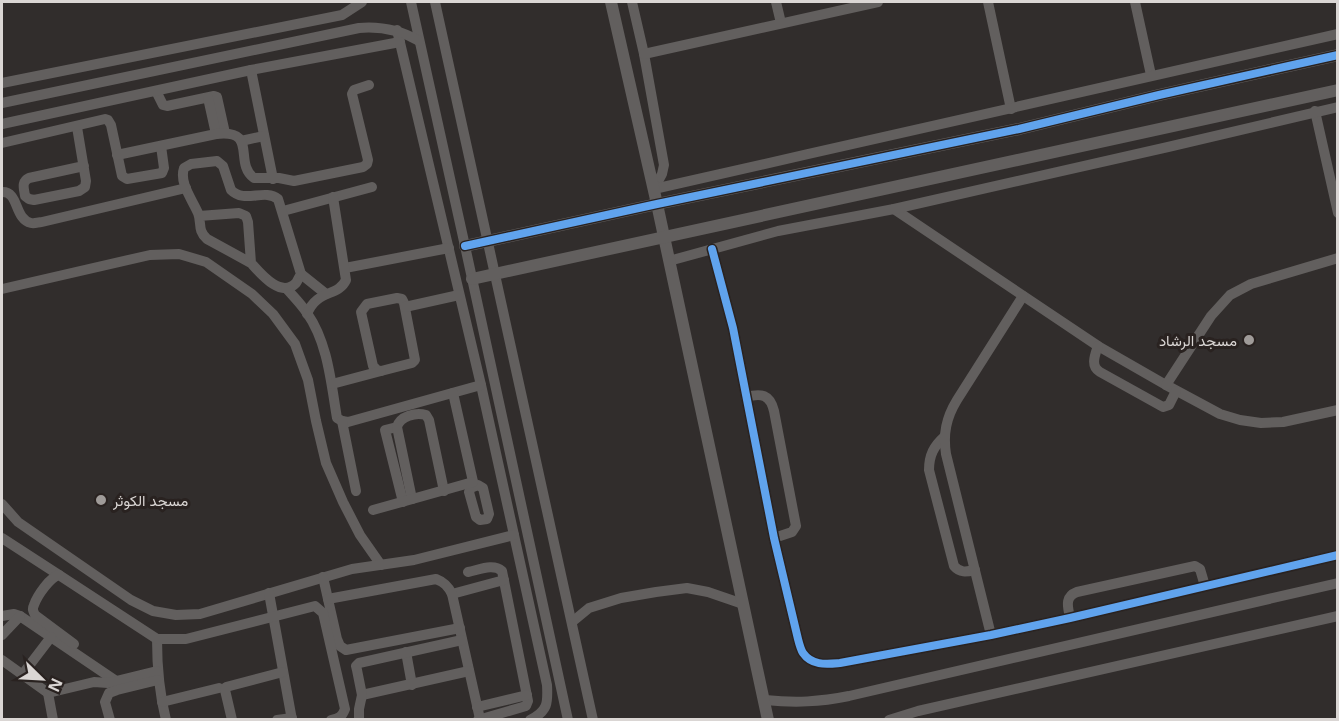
<svg xmlns="http://www.w3.org/2000/svg" width="1339" height="721" viewBox="0 0 1339 721" font-family="'Open Sans',Vazirmatn,sans-serif">
  <style>
    .lines { fill: none; stroke-linecap: round; stroke-linejoin: round }
    .minor { stroke: #625f5e; stroke-width: 10 }
    .tertiary { stroke: #625f5e; stroke-width: 12 }
    .cycleway-casing { stroke: #292220; stroke-width: 11 }
    .cycleway { stroke: #60a3ed; stroke-width: 8 }
    .poi-dot { fill: #9f9b99; stroke: #292220; stroke-width: 2 }
    .labels { text-anchor: middle; dominant-baseline: central; stroke-width: 6; stroke-linejoin: round; paint-order: stroke }
    .poi-label { font-size: 15px; fill: #dad6d4; stroke: #292220; text-anchor: end }
  </style>
  <rect width="100%" height="100%" fill="#312d2c"/>
  <g class="lines">
    <g class="minor">
      <path d="M 411,2 L 465,246 L 568,720"/>
      <path d="M 435,2 L 593,720"/>
      <path d="M 632,2 L 644,54 L 664,165 L 662,174 L 654,189"/>
      <path d="M 776,2 L 781,23"/>
      <path d="M 988,2 L 1011,109"/>
      <path d="M 1135,2 L 1151,75"/>
      <path d="M 397,30 L 481,385 L 547,685 C 548,703 548,711 530,720"/>
      <path d="M 644,54 L 878,2"/>
      <path d="M 251,70 L 273,179"/>
      <path d="M 2,83 L 342,15 L 362,2"/>
      <path d="M 156,91 L 163,105 L 167,106 L 214,96 L 217,97 L 225,133"/>
      <path d="M 208,98 L 216,134"/>
      <path d="M 2,103 L 359,28 C 382,26 400,30 419,41"/>
      <path d="M 1315,111 L 1338,213"/>
      <path d="M 2,124 L 251,70 L 400,42"/>
      <path d="M 77,127 L 86,181 L 85,187 L 79,191 L 34,200 L 29,199 L 25,196 C 24,188 21,182 29,178 L 84,166"/>
      <path d="M 241,141 L 264,136"/>
      <path d="M 2,143 L 105,119 L 108,120 L 111,125 L 122,176 L 127,179 L 162,173 L 164,168 L 161,146"/>
      <path d="M 117,155 L 216,134 C 259,129 233,163 254,178 L 279,178 L 294,181 L 363,167 L 367,164 L 368,160 L 352,94 L 354,90 L 369,85"/>
      <path d="M 654,189 C 882,138 1109,84 1338,34"/>
      <path d="M 2,192 C 19,191 14,219 31,223 C 35,224 38,222 42,222 L 186,188"/>
      <path d="M 894,209 L 1098,346 L 1166,385 L 1220,414 L 1240,420 L 1261,423 L 1283,422 L 1338,410"/>
      <path d="M 283,211 L 372,187"/>
      <path d="M 199,216 L 239,213 L 246,216 L 248,222 L 251,263 L 207,239 C 197,230 202,223 198,213 C 192,199 179,183 184,168 L 191,164 L 217,161 L 223,166 L 231,190 C 245,204 264,188 278,199 L 301,274 C 299,277 298,280 296,283 C 281,299 260,273 251,263"/>
      <path d="M 712,249 L 733,328 L 774,538 L 798,639 C 799,643 801,650 803,653 C 812,666 827,664 840,663 L 991,635 L 1070,618 L 1338,555"/>
      <path d="M 669,261 L 778,231 L 894,209 L 1168,147 L 1338,107"/>
      <path d="M 345,268 L 449,248"/>
      <path d="M 301,274 L 326,294"/>
      <path d="M 286,288 C 293,296 301,304 307,313 C 328,343 331,383 337,418 L 342,421 L 348,422 L 481,385"/>
      <path d="M 2,289 L 150,255 L 179,254 L 206,262 L 252,294 L 273,314 L 295,344 L 308,380 L 316,421 L 326,463 L 343,502 L 360,535 L 381,565"/>
      <path d="M 397,298 L 402,299 L 404,303 L 415,360 L 412,363 L 381,371 L 377,370 L 373,366 L 361,312 L 367,304 Z"/>
      <path d="M 405,307 L 459,295"/>
      <path d="M 307,314 C 317,289 338,297 346,280 L 333,197"/>
      <path d="M 1098,346 C 1095,355 1090,366 1100,372 L 1163,407 L 1169,405 L 1176,391"/>
      <path d="M 332,384 L 381,371"/>
      <path d="M 1166,385 L 1211,316 L 1230,295 L 1251,284 L 1338,258"/>
      <path d="M 453,393 L 474,486"/>
      <path d="M 746,397 C 761,393 770,394 774,411 L 796,526 L 792,532 L 774,538"/>
      <path d="M 342,421 L 356,491"/>
      <path d="M 397,427 L 385,430 L 403,502"/>
      <path d="M 944,437 C 934,446 929,455 929,470 L 954,566 C 960,573 966,572 975,570"/>
      <path d="M 478,485 L 483,488 L 489,514 L 487,519 L 480,520 L 476,517 L 469,492 L 471,488 Z"/>
      <path d="M 412,499 L 397,427 C 400,416 416,412 426,415 L 429,420 L 444,491"/>
      <path d="M 2,504 L 18,522 L 131,600 L 153,611 L 176,615 L 200,614 L 352,569 L 414,560 L 514,535"/>
      <path d="M 373,510 L 473,482"/>
      <path d="M 2,538 L 59,575"/>
      <path d="M 468,572 C 479,570 493,563 502,571 L 528,701 L 526,706 L 478,720"/>
      <path d="M 323,577 L 337,639 L 340,646 L 346,650 L 460,628"/>
      <path d="M 269,593 L 292,720"/>
      <path d="M 452,594 L 504,580"/>
      <path d="M 328,599 L 436,579 C 444,582 448,586 452,594 L 480,719"/>
      <path d="M 2,616 L 14,614 L 20,616 L 116,681"/>
      <path d="M 1070,618 C 1068,607 1064,597 1077,592 L 1195,566 L 1200,569 L 1205,586"/>
      <path d="M 572,622 L 589,608 L 621,598 L 656,592 L 687,588 L 708,592 L 743,604"/>
      <path d="M 2,635 L 20,616"/>
      <path d="M 991,635 L 946,454 C 943,434 946,418 957,400 L 1023,296"/>
      <path d="M 157,639 C 157,667 159,692 166,720"/>
      <path d="M 74,644 L 35,615 C 33,611 32,609 34,605 C 37,596 50,577 59,575 L 157,639 L 186,639 L 315,606 L 323,613 L 345,709 C 342,717 339,718 331,720"/>
      <path d="M 406,652 L 412,685"/>
      <path d="M 2,660 L 48,693"/>
      <path d="M 22,675 L 51,637"/>
      <path d="M 362,695 L 469,671"/>
      <path d="M 765,700 C 796,703 819,702 849,696 L 1338,583"/>
      <path d="M 162,702 L 219,688"/>
      <path d="M 477,707 L 527,695"/>
      <path d="M 53,720 L 48,693 L 94,682 L 108,683 L 157,671"/>
      <path d="M 110,720 L 105,702 L 109,693 L 117,690 L 158,680"/>
      <path d="M 232,720 L 225,690 L 226,687 L 283,672"/>
      <path d="M 277,720 L 292,718"/>
      <path d="M 359,720 L 359,709 L 362,695 L 357,670 L 356,666 L 359,663 L 462,640"/>
      <path d="M 889,720 L 918,711 L 1338,616"/>
    </g>
    <g class="tertiary">
      <path d="M 611,2 L 657,204 L 768,720"/>
      <path d="M 465,246 L 657,204 L 1019,129 L 1159,95 L 1338,55"/>
      <path d="M 472,279 L 1338,90"/>
    </g>
    <g class="cycleway-casing">
      <g id="cycleway">
        <path d="M 465,246 L 657,204 L 1019,129 L 1159,95 L 1338,55"/>
        <path d="M 712,249 L 733,328 L 774,538 L 798,639 C 799,643 801,650 803,653 C 812,666 827,664 840,663 L 991,635 L 1070,618 L 1338,555"/>
      </g>
    </g>
    <use href="#cycleway" class="cycleway"/>
  </g>
  <g class="poi-dot">
    <circle cx="1249" cy="340" r="6"/>
    <circle cx="101" cy="500" r="6"/>
  </g>
  <g class="labels">
    <g class="poi-label">
      <text x="1237" y="340">مسجد الرشاد</text>
      <text x="113" y="500" text-anchor="start">مسجد الكوثر</text>
    </g>
  </g>
  <rect width="1339" height="721" fill="none" stroke="#dad6d4" stroke-width="6"/>
  <g transform="translate(42 679) rotate(114)" stroke="#292220" stroke-width="4.5" paint-order="stroke">
  <path d="M0-4.5L10 22L0 15L-10 22Z" fill="#dad6d4"/>
  <text y="-9" font-size="16" font-weight="bold" text-anchor="middle" fill="#dad6d4">N</text>
  </g>
</svg>
